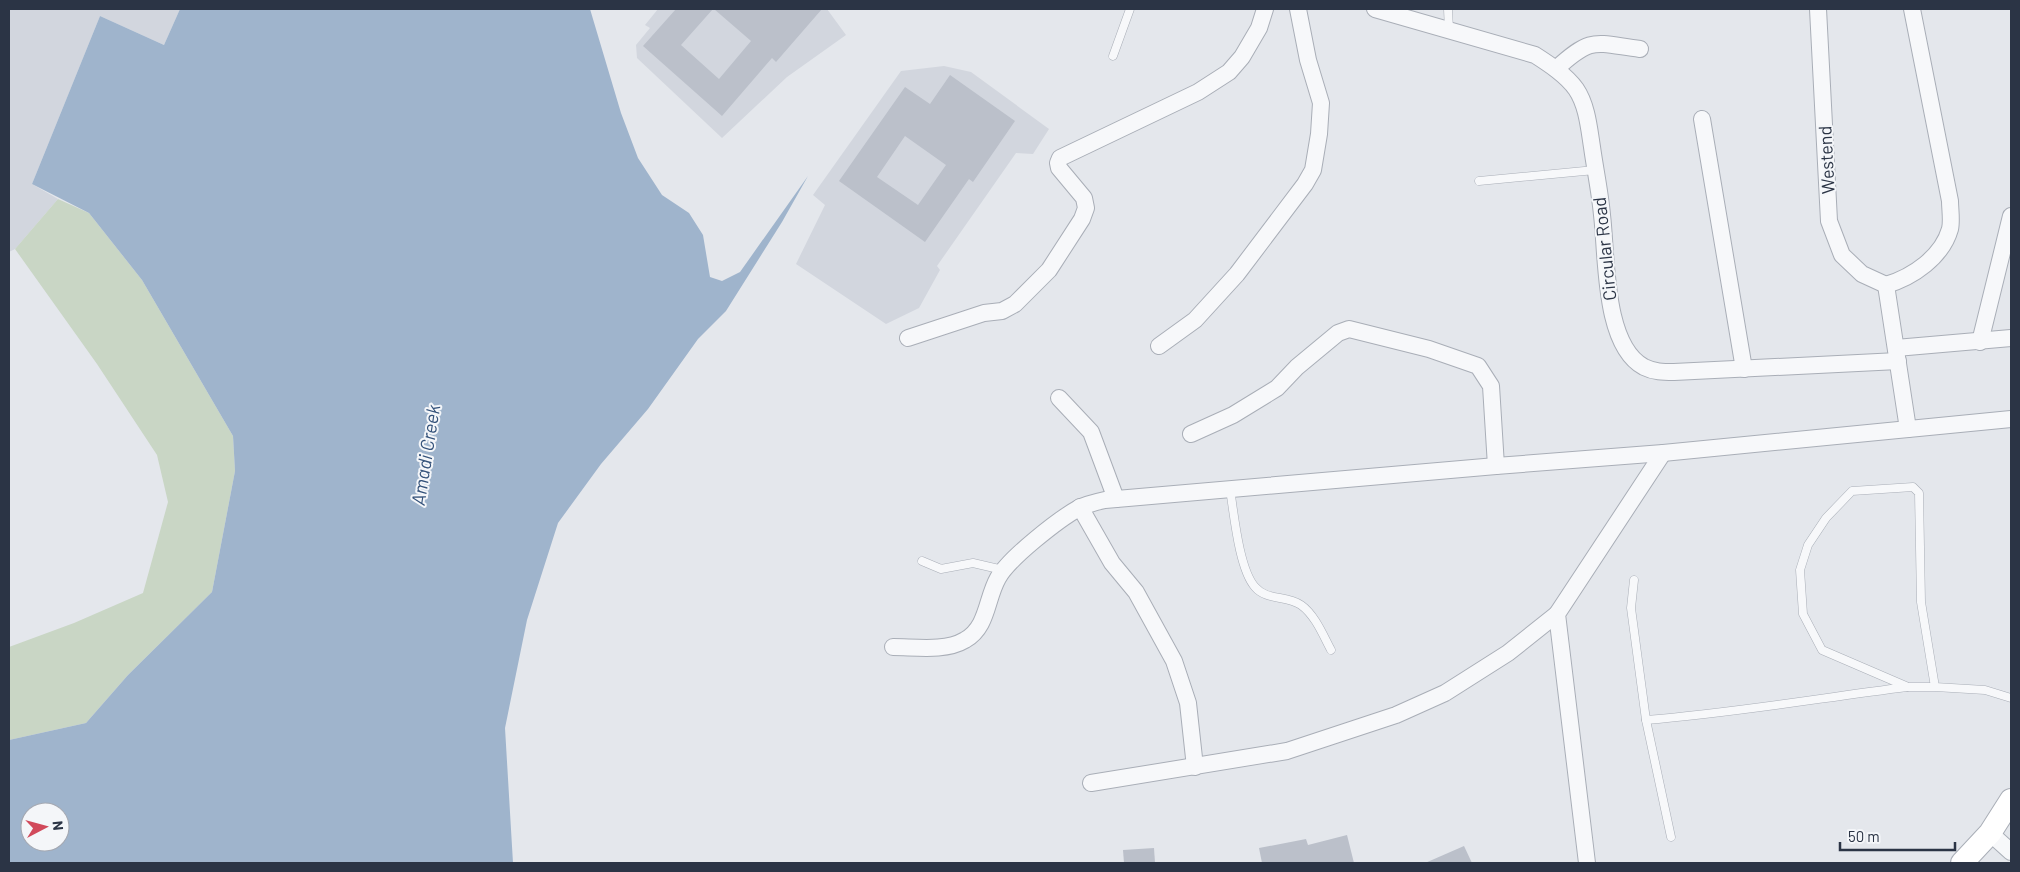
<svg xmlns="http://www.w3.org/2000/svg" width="2020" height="872" viewBox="0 0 2020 872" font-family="Barlow,sans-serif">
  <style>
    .built { fill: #d2d6de }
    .green { fill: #c9d6c5 }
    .water { fill: #9fb4cc; fill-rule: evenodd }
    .building { fill: #bbc0ca; fill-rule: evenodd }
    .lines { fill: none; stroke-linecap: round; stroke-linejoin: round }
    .lane-casing { stroke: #a9aeb7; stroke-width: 9 }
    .street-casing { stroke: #a9aeb7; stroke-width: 18 }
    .secondary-casing { stroke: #a9aeb7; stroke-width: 24 }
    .lane { stroke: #f7f8fa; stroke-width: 8 }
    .street { stroke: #f7f8fa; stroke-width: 16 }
    .secondary { stroke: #fff; stroke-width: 22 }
    .labels { text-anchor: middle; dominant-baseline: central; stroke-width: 4; stroke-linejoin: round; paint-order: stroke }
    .street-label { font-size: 18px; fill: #2b3445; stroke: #f4f6f9 }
    .water-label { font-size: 19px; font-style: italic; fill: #34527a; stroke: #f4f6f9 }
  </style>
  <rect width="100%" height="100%" fill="#e4e7ec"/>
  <g class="built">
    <path d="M 9,9 L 180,9 L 164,45 L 100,16 L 32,184 L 58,199 L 15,249 L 9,252 Z"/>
    <path d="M 658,9 L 827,9 L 846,35 L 787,77 L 722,138 L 637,58 L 636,45 L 650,28 L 645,25 Z"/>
    <path d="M 944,66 L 971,72 L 1049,129 L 1033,154 L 1016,153 L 937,266 L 940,270 L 919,308 L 886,324 L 796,264 L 825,205 L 813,195 L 901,71 Z"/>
  </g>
  <path class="green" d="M 58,199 L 89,213 L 142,280 L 233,436 L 235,471 L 212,592 L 128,675 L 86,723 L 9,740 L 9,647 L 74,623 L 143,593 L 168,502 L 157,455 L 97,364 L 15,249 Z"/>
  <path class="water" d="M 180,9 L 590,9 L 621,113 L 638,158 L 662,195 L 689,213 L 703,235 L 710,277 L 722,281 L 740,272 L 808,176 L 782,222 L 726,311 L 698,339 L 648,409 L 601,464 L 558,523 L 527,620 L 505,728 L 513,863 L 9,863 L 9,740 L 86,723 L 128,675 L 212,592 L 235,471 L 233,436 L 142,280 L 89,213 L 32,184 L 100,16 L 164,45 ZM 30,812 L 60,812 L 60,842 L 30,842 Z"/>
  <g class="building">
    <path d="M 676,9 L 713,9 L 681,45 L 719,79 L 751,41 L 714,9 L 822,9 L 776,62 L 772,58 L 722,116 L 643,46 Z"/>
    <path d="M 950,75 L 1015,121 L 973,182 L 969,179 L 925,242 L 839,181 L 905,87 L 930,104 ZM 905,136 L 946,165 L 918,205 L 877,177 Z"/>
    <path d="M 1347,835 L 1354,863 L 1262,863 L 1259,848 L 1306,839 L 1308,845 Z"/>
    <path d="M 1464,846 L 1472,863 L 1425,863 Z"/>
    <path d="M 1154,848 L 1155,863 L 1124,863 L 1123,850 Z"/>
  </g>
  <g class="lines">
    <g class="lane-casing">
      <g id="lane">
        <path d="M 1448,9 L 1449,30"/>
        <path d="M 1113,56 L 1130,9"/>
        <path d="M 1479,181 L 1595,170"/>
        <path d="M 1230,489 C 1234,514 1239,569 1255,587 C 1267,601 1286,595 1301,605 C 1315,615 1323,635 1331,650"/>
        <path d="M 922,561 L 941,569 L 973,563 L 1003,570"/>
        <path d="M 1634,580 L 1631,608 L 1646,720 L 1671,837"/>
        <path d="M 1935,687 L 1921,602 L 1919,493 L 1913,487 L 1852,491 L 1826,518 L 1808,545 L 1800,570 L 1803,614 L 1822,650 L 1908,687 L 1935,687 L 1985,690 L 2011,698"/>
        <path d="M 1646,720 C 1733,713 1820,698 1907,687"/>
      </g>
    </g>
    <g class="street-casing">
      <g id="street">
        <path d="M 1375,9 L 1535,55 C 1549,64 1566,75 1576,89 C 1587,105 1589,128 1592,147 C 1595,169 1600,192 1602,215 C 1607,255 1603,345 1644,367 C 1654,372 1663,372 1674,372 L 1898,361"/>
        <path d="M 1818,9 L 1829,221 L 1842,255 L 1862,274 L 1886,285"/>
        <path d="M 1556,69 C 1592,36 1594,43 1640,49"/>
        <path d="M 1702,119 L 1744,369"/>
        <path d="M 1886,285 C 1913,277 1942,257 1950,229 C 1952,221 1950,209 1950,201 L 1912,9"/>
        <path d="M 1886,285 L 1908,429"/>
        <path d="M 908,338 L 984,313 L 1002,311 L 1015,304 L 1049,270 L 1082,219 L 1086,208 L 1084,198 L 1059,168 L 1058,163 L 1060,158 L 1198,92 L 1229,72 L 1242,57 L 1259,28 L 1265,9"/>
        <path d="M 1980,342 L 2011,216"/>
        <path d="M 1159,346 L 1195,320 L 1237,274 L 1305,184 L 1313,170 L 1319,134 L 1321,103 L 1308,60 L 1298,9"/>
        <path d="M 1896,348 L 2011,338"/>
        <path d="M 1059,398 L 1091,432 L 1116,499"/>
        <path d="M 1191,434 L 1233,415 L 1277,388 L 1297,367 L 1338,333 L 1349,329 L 1429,349 L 1478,366 L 1491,386 L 1496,466"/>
        <path d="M 1080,507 L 1112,563 L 1136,592 L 1174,661 L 1188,703 L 1195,767"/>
        <path d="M 893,647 C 915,647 945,652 965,640 C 988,627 986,599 998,578 C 1009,558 1059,519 1079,508 C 1087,504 1096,502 1105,500 L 1496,466 L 1663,453 L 2011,419"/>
        <path d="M 1091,783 L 1287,751 L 1396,715 L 1445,693 L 1508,653 L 1557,614"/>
        <path d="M 1990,833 L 2011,852"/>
        <path d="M 1587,863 L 1557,614 L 1663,453"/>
      </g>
    </g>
    <g class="secondary-casing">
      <path id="secondary" d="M 1962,863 L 1990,833 L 2011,800"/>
    </g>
    <use href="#lane" class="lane"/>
    <use href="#street" class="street"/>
    <use href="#secondary" class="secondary"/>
  </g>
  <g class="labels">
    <g class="street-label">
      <text transform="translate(1826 160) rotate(-93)">Westend</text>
      <text transform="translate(1604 249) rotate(-96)">Circular Road</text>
    </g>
    <g class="water-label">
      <text transform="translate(425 455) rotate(-81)">Amadi Creek</text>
    </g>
  </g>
  <rect width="2020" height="872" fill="none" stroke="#2b3445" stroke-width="20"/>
  <g transform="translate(45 827) rotate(84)"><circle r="24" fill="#f4f6f9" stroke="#a4a8b1"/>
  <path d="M0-4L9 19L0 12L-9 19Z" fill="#d1495b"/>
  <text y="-8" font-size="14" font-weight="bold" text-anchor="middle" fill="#2b3445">N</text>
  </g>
  <path d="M1840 842v8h115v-8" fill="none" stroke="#2b3445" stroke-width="2.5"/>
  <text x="1848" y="842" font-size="15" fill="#2b3445" stroke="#f4f6f9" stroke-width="4" paint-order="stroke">50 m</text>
</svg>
